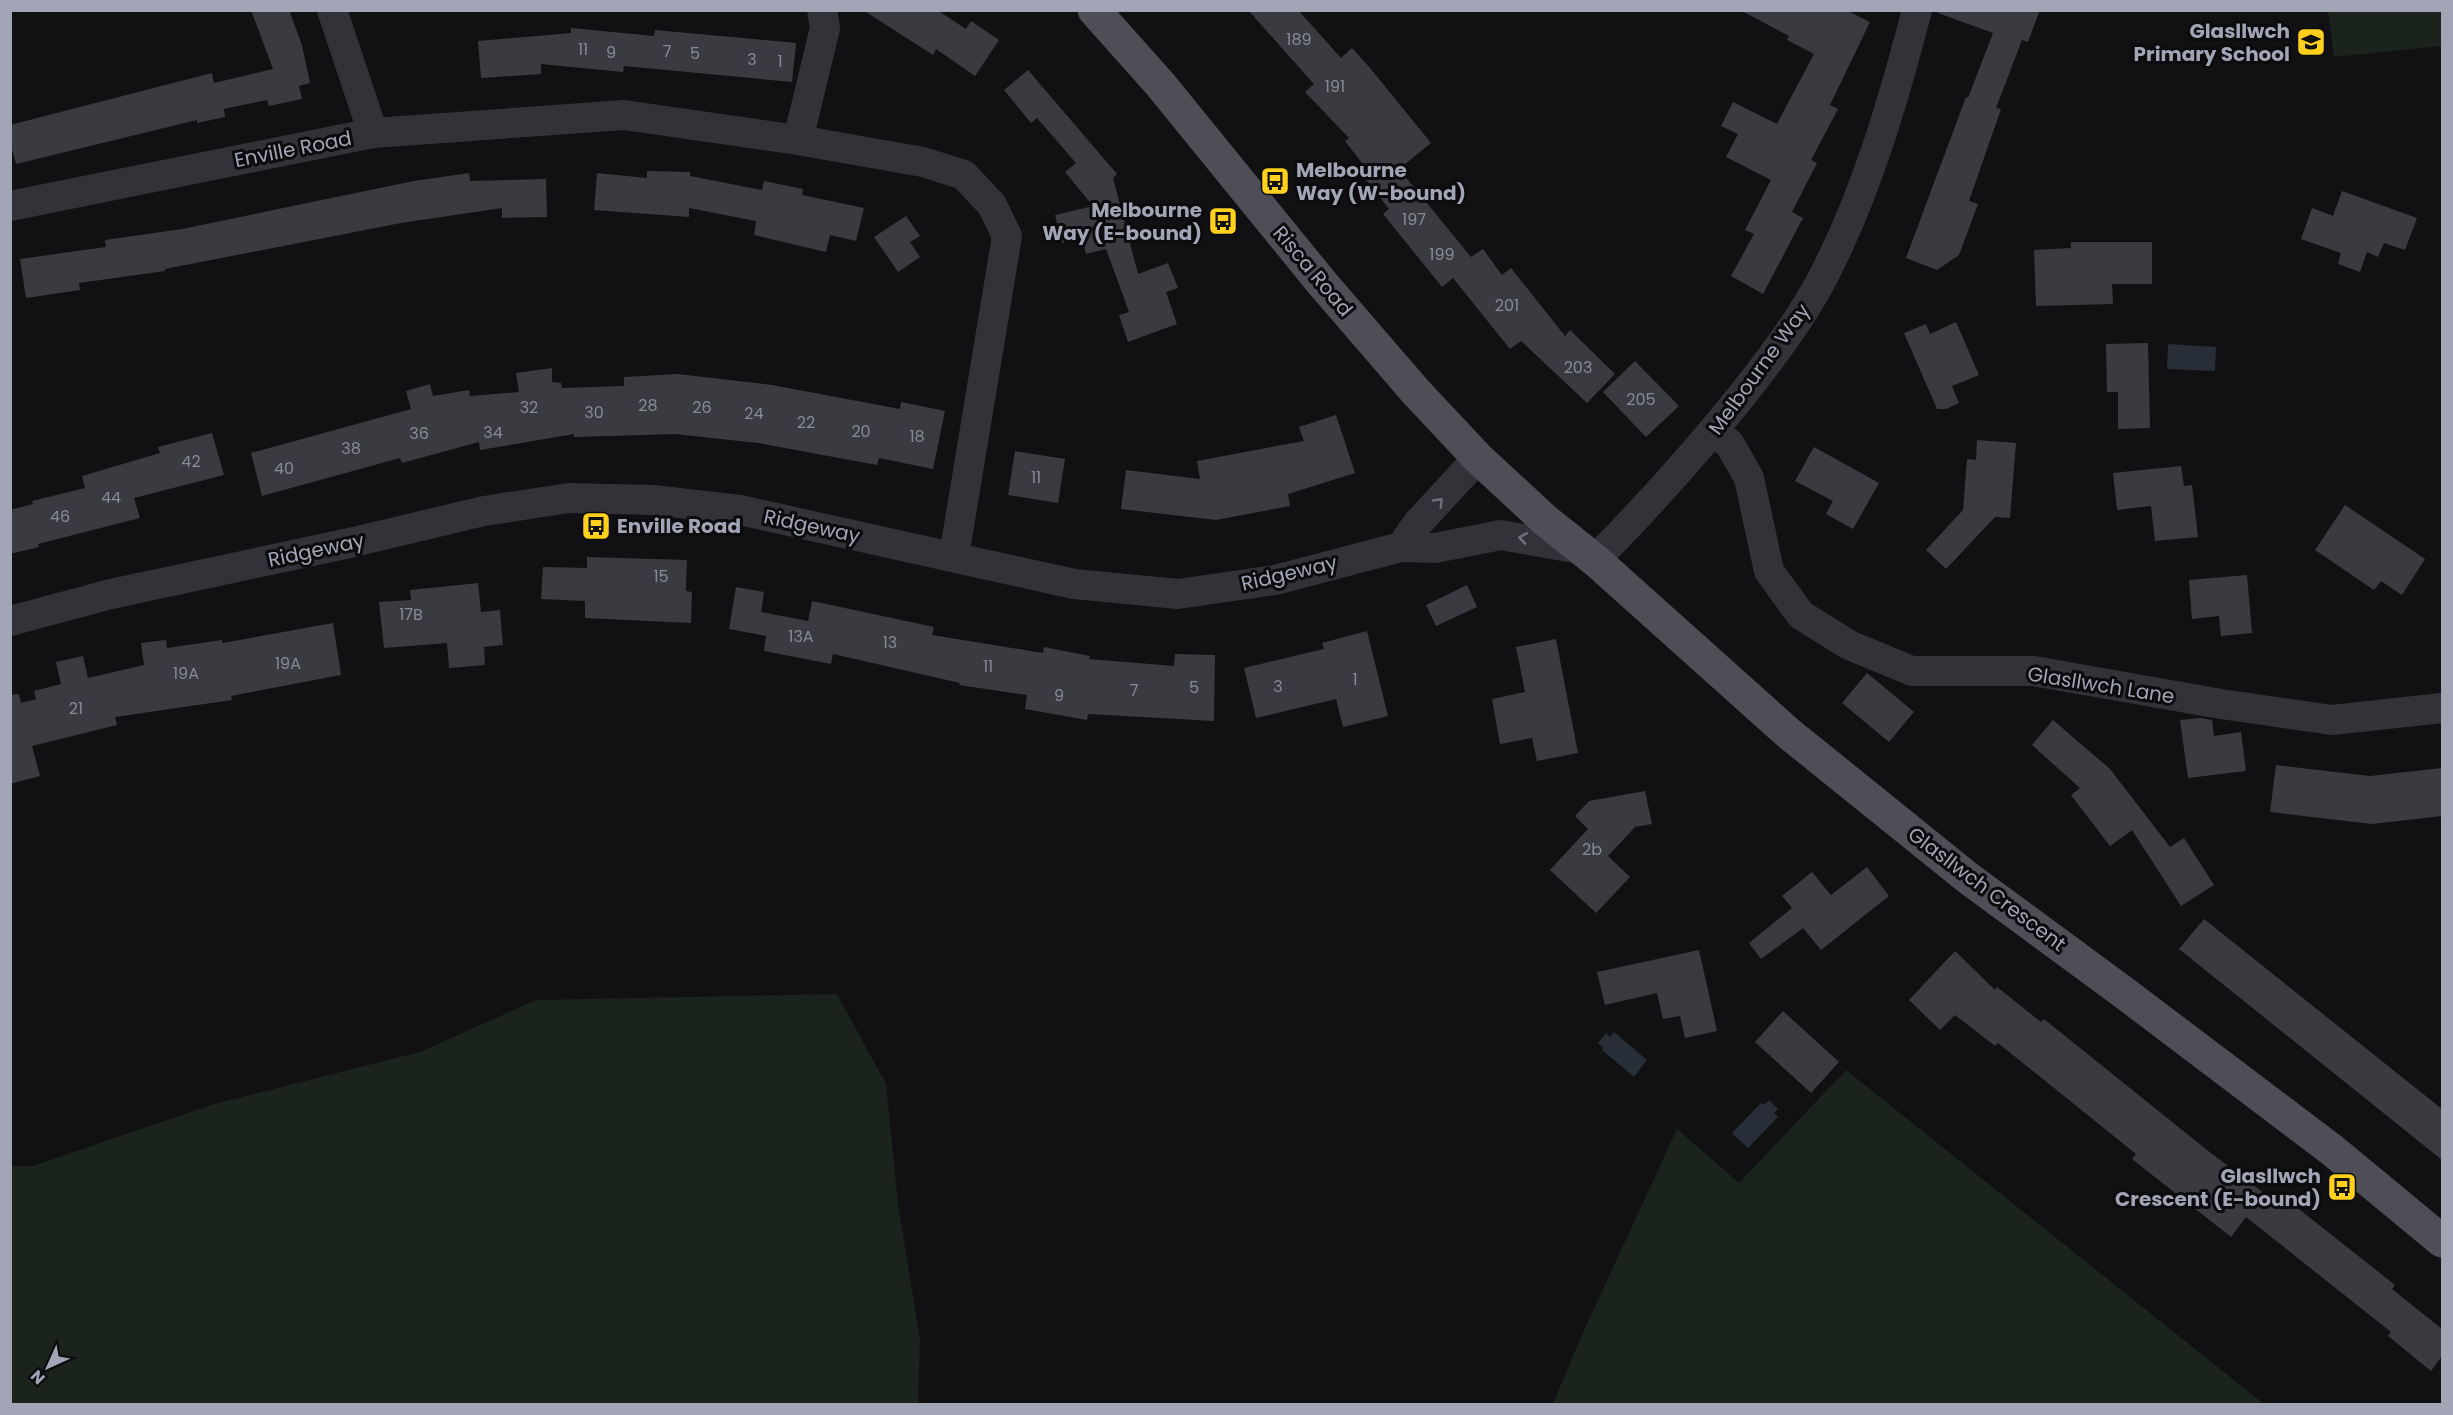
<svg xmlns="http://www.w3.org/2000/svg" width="2453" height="1415" viewBox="0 0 2453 1415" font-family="Poppins,sans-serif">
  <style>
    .green { fill: #1b231d }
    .water { fill: #272e37 }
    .building { fill: #3a3b41 }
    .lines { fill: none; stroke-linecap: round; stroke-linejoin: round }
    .minor { stroke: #323238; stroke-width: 30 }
    .major { stroke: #4e4e57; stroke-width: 33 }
    .oneway { stroke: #6f717d }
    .labels { text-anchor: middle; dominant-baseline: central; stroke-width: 6; stroke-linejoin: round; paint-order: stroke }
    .number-label { font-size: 16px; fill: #878a98 }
    .poi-label { font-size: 20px; font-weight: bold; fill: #a1a5b5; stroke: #0c0c0e; text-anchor: end }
    .street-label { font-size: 20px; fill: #a1a5b5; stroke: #0c0c0e }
  </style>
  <rect width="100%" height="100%" fill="#111113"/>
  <g class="green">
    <path d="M 2328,11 L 2442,11 L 2442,46 L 2334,57 Z"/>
    <path d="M 837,994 L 886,1084 L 898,1204 L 920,1339 L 918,1404 L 11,1404 L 11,1166 L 33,1166 L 214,1104 L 420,1052 L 536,1000 Z"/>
    <path d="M 1846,1070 L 2264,1404 L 1553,1404 L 1580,1339 L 1677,1129 L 1739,1183 Z"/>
  </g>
  <g class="water">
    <path d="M 2168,344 L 2216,347 L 2215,371 L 2167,369 Z"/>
    <path d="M 1614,1032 L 1647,1060 L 1634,1077 L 1602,1050 L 1603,1048 L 1598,1043 L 1606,1033 L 1610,1037 Z"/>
    <path d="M 1769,1100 L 1778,1109 L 1774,1113 L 1778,1117 L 1748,1148 L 1732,1133 L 1761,1103 L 1764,1105 Z"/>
  </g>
  <g class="building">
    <path d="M 251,10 L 289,10 L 302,45 L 310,83 L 299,86 L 302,99 L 269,106 L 267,100 L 224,109 L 225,117 L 197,123 L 197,120 L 16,164 L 10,142 L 10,125 L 212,73 L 214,83 L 273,69 Z"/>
    <path d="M 863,10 L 937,10 L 966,29 L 971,21 L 999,40 L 975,76 L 936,49 L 933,55 Z"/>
    <path d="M 1248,10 L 1298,10 L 1341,58 L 1352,48 L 1370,68 L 1431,143 L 1399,169 L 1471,257 L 1483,249 L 1502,275 L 1511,268 L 1565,336 L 1570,330 L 1615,374 L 1587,403 L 1521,341 L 1510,349 L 1453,278 L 1442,287 L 1383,214 L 1389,209 L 1356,167 L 1362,163 L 1345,141 L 1349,138 L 1305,92 L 1314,84 Z"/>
    <path d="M 1740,10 L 1846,10 L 1870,22 L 1830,105 L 1838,109 L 1811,160 L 1817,163 L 1792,212 L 1803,218 L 1763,294 L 1731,276 L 1754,234 L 1745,230 L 1771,180 L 1726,157 L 1738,134 L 1721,126 L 1733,102 L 1777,124 L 1814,54 L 1787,40 L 1789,36 Z"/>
    <path d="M 1939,10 L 2040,10 L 2028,42 L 2022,40 L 1996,108 L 2001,109 L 1969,201 L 1978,204 L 1959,255 L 1937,270 L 1906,258 L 1966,97 L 1968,98 L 1993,33 L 1938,13 Z"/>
    <path d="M 571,28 L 654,36 L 655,30 L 796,43 L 792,82 L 624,66 L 623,72 L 541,64 L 541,74 L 481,78 L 478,41 L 571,33 Z"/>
    <path d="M 1028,70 L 1117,174 L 1113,178 L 1138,274 L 1168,263 L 1178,288 L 1166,292 L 1177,324 L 1128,342 L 1119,315 L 1129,312 L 1106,249 L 1086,254 L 1082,238 L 1062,243 L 1055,215 L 1093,206 L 1065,172 L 1076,163 L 1037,118 L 1031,123 L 1004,90 Z"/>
    <path d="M 647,171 L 690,172 L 690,176 L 762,190 L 764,181 L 803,189 L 802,195 L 864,208 L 856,241 L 830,235 L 826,252 L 754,235 L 756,221 L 689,208 L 689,217 L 594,210 L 597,173 L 647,178 Z"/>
    <path d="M 469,173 L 470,181 L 546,179 L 547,217 L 502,218 L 502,208 L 401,223 L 165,269 L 165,271 L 79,283 L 80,290 L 26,298 L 20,259 L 106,247 L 105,240 L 182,229 L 414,181 Z"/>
    <path d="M 2342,191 L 2417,218 L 2405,250 L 2384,243 L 2378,257 L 2367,252 L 2360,272 L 2338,264 L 2341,253 L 2301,239 L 2312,208 L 2333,216 Z"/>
    <path d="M 906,216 L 920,236 L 910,242 L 920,257 L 898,272 L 874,237 Z"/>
    <path d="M 2071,242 L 2152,242 L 2152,284 L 2112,284 L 2113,304 L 2036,306 L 2034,250 L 2071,248 Z"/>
    <path d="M 1956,322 L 1979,375 L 1952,386 L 1959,403 L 1946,409 L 1937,409 L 1904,333 L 1926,324 L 1930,334 Z"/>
    <path d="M 2148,343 L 2150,428 L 2118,429 L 2118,392 L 2107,392 L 2106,344 Z"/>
    <path d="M 1635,361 L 1679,406 L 1646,437 L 1603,392 Z"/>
    <path d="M 552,368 L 552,382 L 561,383 L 562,388 L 624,386 L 624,377 L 678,374 L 772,385 L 900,409 L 901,402 L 945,411 L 933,469 L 879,458 L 877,465 L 758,443 L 675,434 L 574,437 L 574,434 L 480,450 L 479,442 L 402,463 L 400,458 L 262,496 L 251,453 L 411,409 L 406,391 L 430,384 L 433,396 L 469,390 L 470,396 L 519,392 L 516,373 Z"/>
    <path d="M 1336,415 L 1355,473 L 1288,494 L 1290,506 L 1216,520 L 1121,509 L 1126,470 L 1200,479 L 1197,461 L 1304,441 L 1299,427 Z"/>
    <path d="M 212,433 L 224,475 L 134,498 L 140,518 L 38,544 L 39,547 L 10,554 L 10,510 L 33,504 L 32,501 L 85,488 L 82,476 L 160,453 L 158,447 Z"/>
    <path d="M 1977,440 L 2016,443 L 2010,518 L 1995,517 L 1946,569 L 1926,550 L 1963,510 L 1967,459 L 1976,460 Z"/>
    <path d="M 1814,447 L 1879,483 L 1853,529 L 1826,514 L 1833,501 L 1795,481 Z"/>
    <path d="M 1015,451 L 1065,459 L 1058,503 L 1008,495 Z"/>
    <path d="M 2181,466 L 2184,486 L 2192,485 L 2198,537 L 2155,541 L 2151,506 L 2117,510 L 2113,473 Z"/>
    <path d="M 2345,505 L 2425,559 L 2402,595 L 2381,581 L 2374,590 L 2315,550 Z"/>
    <path d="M 587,557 L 687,560 L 686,591 L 692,592 L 691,623 L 585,618 L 585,601 L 541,599 L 543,567 L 587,568 Z"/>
    <path d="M 2247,575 L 2252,633 L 2221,636 L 2219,616 L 2192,619 L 2189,580 Z"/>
    <path d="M 478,583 L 481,612 L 500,610 L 503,645 L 484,647 L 485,665 L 449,668 L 447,643 L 384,648 L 379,602 L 411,600 L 410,590 Z"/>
    <path d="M 1467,585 L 1477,607 L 1436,626 L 1426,605 Z"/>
    <path d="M 736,587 L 764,592 L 761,612 L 808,621 L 812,601 L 934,627 L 932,635 L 1043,653 L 1044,647 L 1090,656 L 1089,659 L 1174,666 L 1175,654 L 1215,655 L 1214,721 L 1088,714 L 1087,720 L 1025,709 L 1027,695 L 959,685 L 960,683 L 833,654 L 831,664 L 764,651 L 766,636 L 729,629 Z"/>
    <path d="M 333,623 L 341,675 L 231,696 L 232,700 L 115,717 L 117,725 L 32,746 L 40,776 L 10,784 L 10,695 L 19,694 L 21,703 L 36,699 L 34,691 L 61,684 L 56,662 L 83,656 L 88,678 L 144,665 L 141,643 L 166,640 L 167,648 L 222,640 L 223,643 Z"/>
    <path d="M 1367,631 L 1388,716 L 1343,727 L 1336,699 L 1256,718 L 1244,668 L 1324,649 L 1322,643 Z"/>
    <path d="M 1556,639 L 1578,753 L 1537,761 L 1532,738 L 1500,744 L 1492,699 L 1525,692 L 1516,647 Z"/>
    <path d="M 1867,673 L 1914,712 L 1889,742 L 1842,703 Z"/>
    <path d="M 2201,718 L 2212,720 L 2214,736 L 2241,732 L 2246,771 L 2188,778 L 2180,720 Z"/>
    <path d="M 2053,720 L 2110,769 L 2170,847 L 2184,838 L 2214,885 L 2181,906 L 2132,830 L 2110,846 L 2071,795 L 2080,788 L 2032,745 Z"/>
    <path d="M 2276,765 L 2370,776 L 2442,768 L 2442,816 L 2372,824 L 2270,812 Z"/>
    <path d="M 1645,791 L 1652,824 L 1635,827 L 1608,856 L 1630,877 L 1596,913 L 1550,870 L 1588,829 L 1575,816 L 1589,801 Z"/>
    <path d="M 1867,867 L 1889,896 L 1821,950 L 1803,928 L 1761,959 L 1749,943 L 1792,908 L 1782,896 L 1812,872 L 1831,895 Z"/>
    <path d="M 2204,919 L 2442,1109 L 2442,1160 L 2179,949 Z"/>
    <path d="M 1699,950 L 1717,1031 L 1685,1038 L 1680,1016 L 1663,1019 L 1657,993 L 1605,1005 L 1597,972 Z"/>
    <path d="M 1955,951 L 1995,990 L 1997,987 L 2041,1022 L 2044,1019 L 2207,1150 L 2285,1209 L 2290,1202 L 2395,1285 L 2392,1289 L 2442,1329 L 2442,1356 L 2431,1371 L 2388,1336 L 2391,1332 L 2246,1217 L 2231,1237 L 2132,1159 L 2136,1154 L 1998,1043 L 1995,1046 L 1955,1015 L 1940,1030 L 1909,1000 Z"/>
    <path d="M 1783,1011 L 1839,1062 L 1811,1093 L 1755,1042 Z"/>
  </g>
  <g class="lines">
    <g class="minor">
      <path d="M 332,10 L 373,133"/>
      <path d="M 798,140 L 825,28 L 822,10"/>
      <path d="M 10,206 L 373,133 L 624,115 L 798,140 L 923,162 L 964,175 L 992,205 L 1007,236 L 954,556"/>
      <path d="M 1712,434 L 1729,443 L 1749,478 L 1769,571 L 1801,615 L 1849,645 L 1912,671 L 2034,671 L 2221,704 L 2332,720 L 2442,708"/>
      <path d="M 1401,547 L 1418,523 L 1478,458"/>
      <path d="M 1595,560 C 1650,504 1702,446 1751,384 C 1777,350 1802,317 1822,279 C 1866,195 1893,102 1917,10"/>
      <path d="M 10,621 L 111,594 L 354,542 L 484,511 L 569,498 L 653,500 L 740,510 L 1074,584 L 1178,594 L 1275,580 L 1401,547 L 1435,548 L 1501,535 L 1580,549"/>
    </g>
    <path class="major" d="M 1094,10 L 1160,84 L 1322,283 L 1416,392 L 1478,458 L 1545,520 L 1595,560 L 1787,732 L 1968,878 L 2123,992 L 2332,1150 L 2442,1241"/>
  </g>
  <defs><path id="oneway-chevron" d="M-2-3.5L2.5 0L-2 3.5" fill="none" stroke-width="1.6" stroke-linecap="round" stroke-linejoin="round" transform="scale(1.5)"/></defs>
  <g class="oneway">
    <use href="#oneway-chevron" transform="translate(1439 502) rotate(-46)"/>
    <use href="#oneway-chevron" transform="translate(1523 538) rotate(-171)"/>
  </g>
  <defs>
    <g id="school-square" transform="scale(1.5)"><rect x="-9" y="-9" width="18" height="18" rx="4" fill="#ffd11d" stroke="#0c0c0e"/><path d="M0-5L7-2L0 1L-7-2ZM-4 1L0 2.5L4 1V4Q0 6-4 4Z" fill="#111"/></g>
    <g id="bus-square" transform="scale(1.5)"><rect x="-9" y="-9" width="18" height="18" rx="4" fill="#ffd11d" stroke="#0c0c0e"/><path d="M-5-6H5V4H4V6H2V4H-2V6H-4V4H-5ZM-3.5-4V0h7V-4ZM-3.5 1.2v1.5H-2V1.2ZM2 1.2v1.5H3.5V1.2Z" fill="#111"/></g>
  </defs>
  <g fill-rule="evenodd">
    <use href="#school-square" x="2311" y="42"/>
    <use href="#bus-square" x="1275" y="181"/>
    <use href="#bus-square" x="1223" y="221"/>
    <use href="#bus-square" x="596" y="526"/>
    <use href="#bus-square" x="2342" y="1187"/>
  </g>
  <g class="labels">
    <g class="number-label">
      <text x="1299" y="39">189</text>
      <text x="583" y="49">11</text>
      <text x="667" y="51">7</text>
      <text x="611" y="52">9</text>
      <text x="695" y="53">5</text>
      <text x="752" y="59">3</text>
      <text x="780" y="61">1</text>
      <text x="1335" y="86">191</text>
      <text x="1414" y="219">197</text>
      <text x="1442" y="254">199</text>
      <text x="1507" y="305">201</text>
      <text x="1578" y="367">203</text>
      <text x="1641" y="399">205</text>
      <text x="648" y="405">28</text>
      <text x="529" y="407">32</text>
      <text x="702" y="407">26</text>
      <text x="594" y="412">30</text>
      <text x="754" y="413">24</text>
      <text x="806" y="422">22</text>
      <text x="861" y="431">20</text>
      <text x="493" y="432">34</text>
      <text x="419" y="433">36</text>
      <text x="917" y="436">18</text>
      <text x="351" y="448">38</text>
      <text x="191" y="461">42</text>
      <text x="284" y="468">40</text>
      <text x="1036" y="477">11</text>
      <text x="111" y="497">44</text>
      <text x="60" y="516">46</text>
      <text x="661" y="576">15</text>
      <text x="411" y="614">17B</text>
      <text x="801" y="636">13A</text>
      <text x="890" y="642">13</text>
      <text x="288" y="663">19A</text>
      <text x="988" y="666">11</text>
      <text x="186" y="673">19A</text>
      <text x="1355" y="679">1</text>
      <text x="1278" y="686">3</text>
      <text x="1194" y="687">5</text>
      <text x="1134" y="690">7</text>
      <text x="1059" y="695">9</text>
      <text x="76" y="708">21</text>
      <text x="1592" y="849">2b</text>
    </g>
    <g class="poi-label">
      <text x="2290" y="31">Glasllwch<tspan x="2290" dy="23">Primary School</tspan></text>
      <text x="1296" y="170" text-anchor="start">Melbourne<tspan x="1296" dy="23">Way (W-bound)</tspan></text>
      <text x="1202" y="210">Melbourne<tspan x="1202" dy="23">Way (E-bound)</tspan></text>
      <text x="617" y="526" text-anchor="start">Enville Road</text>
      <text x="2321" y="1176">Glasllwch<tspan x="2321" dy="23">Crescent (E-bound)</tspan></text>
    </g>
    <g class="street-label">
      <text transform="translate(293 149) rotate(-11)">Enville Road</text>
      <text transform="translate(1313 271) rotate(50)">Risca Road</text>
      <text transform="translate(1759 369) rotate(-54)">Melbourne Way</text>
      <text transform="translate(812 526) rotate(12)">Ridgeway</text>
      <text transform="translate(316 550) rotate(-12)">Ridgeway</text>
      <text transform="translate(1289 573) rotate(-13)">Ridgeway</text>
      <text transform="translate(2101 685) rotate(9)">Glasllwch Lane</text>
      <text transform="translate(1987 889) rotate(37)">Glasllwch Crescent</text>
    </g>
  </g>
  <rect width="2453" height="1415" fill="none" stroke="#a1a5b5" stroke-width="24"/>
  <g transform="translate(48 1367) rotate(225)" stroke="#0c0c0e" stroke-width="4.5" paint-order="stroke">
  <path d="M0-4.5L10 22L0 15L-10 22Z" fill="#a1a5b5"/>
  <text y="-9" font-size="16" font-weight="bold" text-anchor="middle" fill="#a1a5b5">N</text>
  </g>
</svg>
